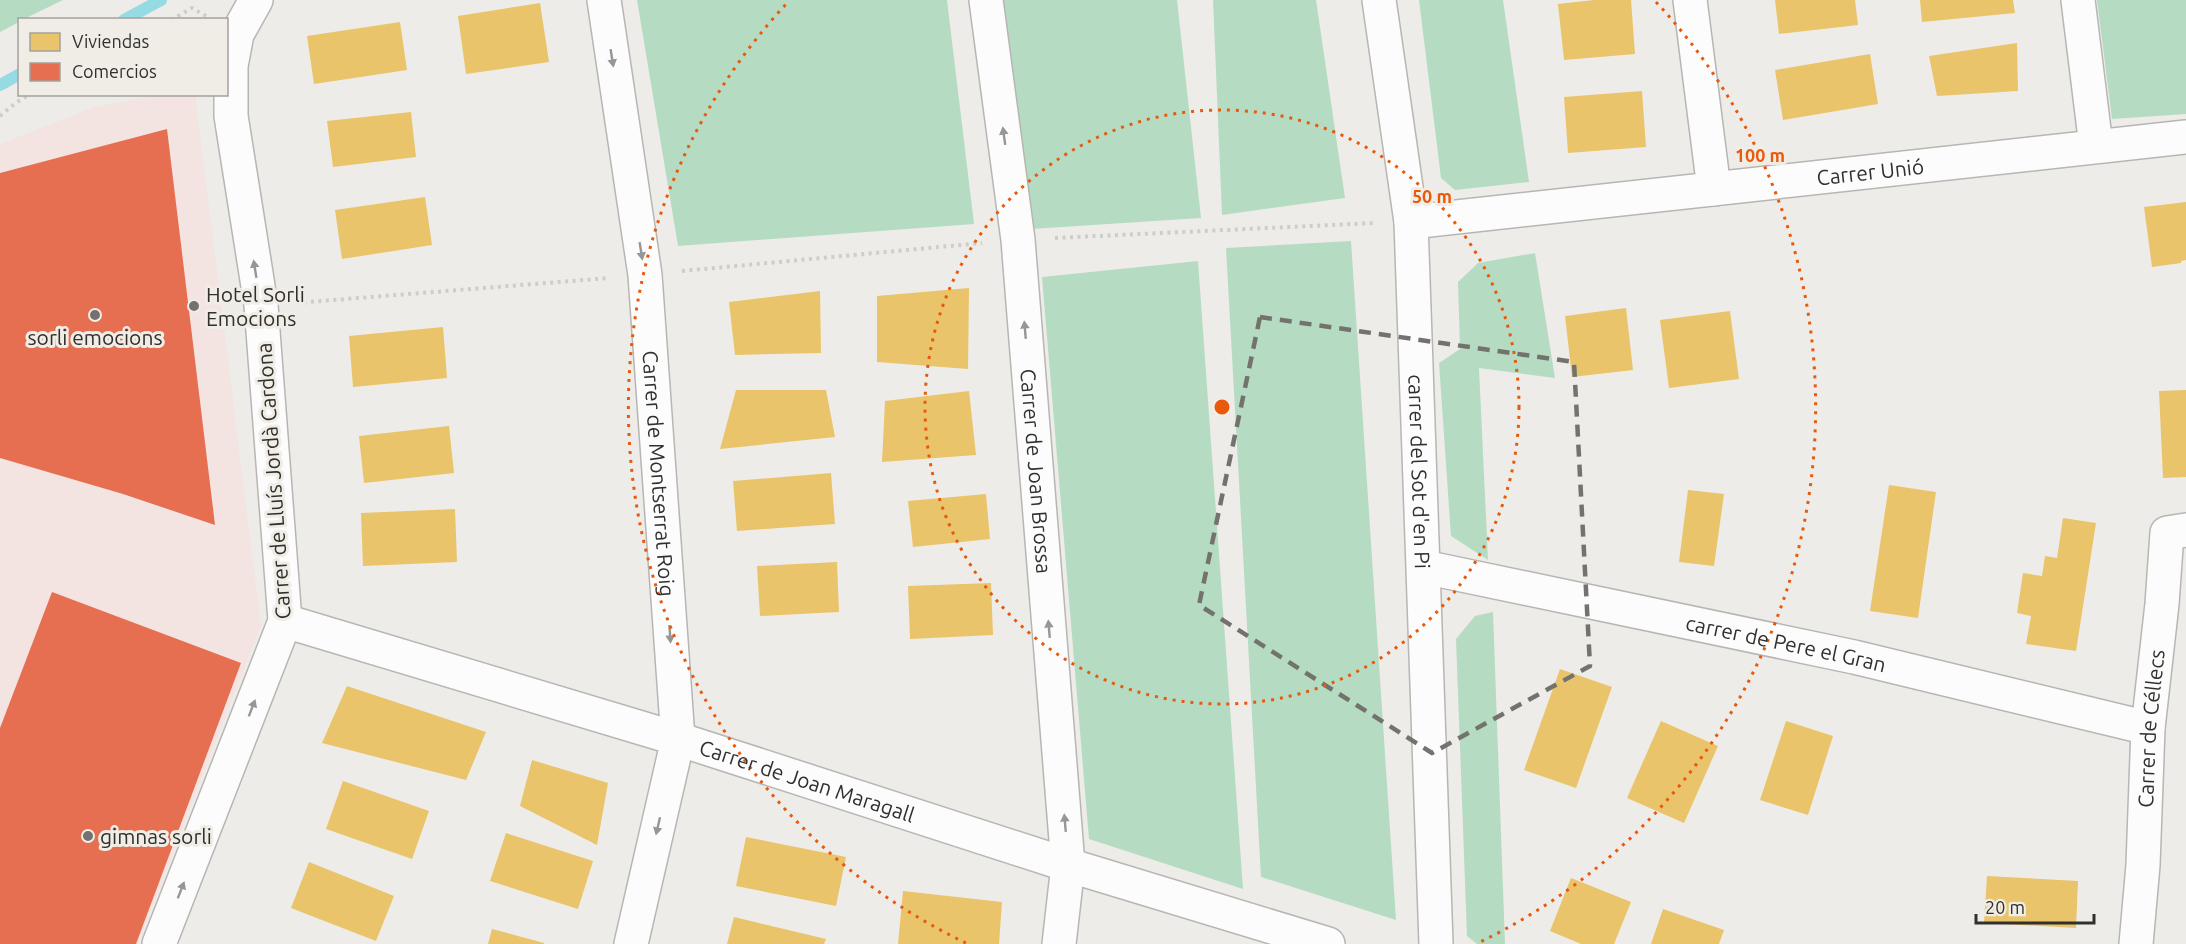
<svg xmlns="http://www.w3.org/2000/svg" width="2186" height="944" viewBox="0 0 2186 944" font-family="Ubuntu,sans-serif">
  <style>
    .commercial { fill: #f3e3e1 }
    .green { fill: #b5dcc2 }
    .homes { fill: #e9c46a }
    .shops { fill: #e76f51 }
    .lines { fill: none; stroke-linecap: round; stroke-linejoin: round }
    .stream { stroke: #96dbe3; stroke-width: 12 }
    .street-casing { stroke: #b7b6b3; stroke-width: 36 }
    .path { stroke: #cdcdcb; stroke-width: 4; stroke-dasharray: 3 4.5; stroke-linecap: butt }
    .street { stroke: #fcfcfc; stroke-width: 33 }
    .oneway { fill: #969694 }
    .marked { fill: none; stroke: #73726e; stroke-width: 4.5; stroke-dasharray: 12 8; stroke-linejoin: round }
    .ring { fill: none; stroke: #e8590c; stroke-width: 3; stroke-dasharray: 3 6 }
    .poi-dot { fill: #73726e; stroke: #f0ede6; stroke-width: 2 }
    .labels { text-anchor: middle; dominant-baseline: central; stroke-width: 6; stroke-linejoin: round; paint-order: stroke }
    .street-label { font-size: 21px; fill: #31302d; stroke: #f0ede6 }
    .poi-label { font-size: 21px; fill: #31302d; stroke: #f0ede6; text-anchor: start }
    .centre { fill: #e8590c; stroke: #f0ede6; stroke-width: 3 }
    .ring-label { font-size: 18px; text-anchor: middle; font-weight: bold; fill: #e8590c; stroke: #f0ede6; stroke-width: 6; stroke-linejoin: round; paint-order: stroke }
  </style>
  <rect width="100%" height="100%" fill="#eeece8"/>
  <path class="commercial" d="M 159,95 L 195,95 L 261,625 L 138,944 L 0,944 L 0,144 L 94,107 Z"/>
  <g class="green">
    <path d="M 0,0 L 63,0 L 24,19 L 20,20 L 19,22 L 0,32 Z"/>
    <path d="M 637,0 L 947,0 L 974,224 L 678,246 Z"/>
    <path d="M 1003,0 L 1177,0 L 1201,218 L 1031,229 Z"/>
    <path d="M 1213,0 L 1316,0 L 1345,198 L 1222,215 Z"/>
    <path d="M 1419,0 L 1503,0 L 1529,182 L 1455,190 L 1441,178 Z"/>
    <path d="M 2097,0 L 2186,0 L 2186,114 L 2112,119 Z"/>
    <path d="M 1351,241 L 1396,920 L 1261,877 L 1226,248 Z"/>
    <path d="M 1535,253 L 1555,378 L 1479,368 L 1488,560 L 1451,536 L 1439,363 L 1460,349 L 1458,282 L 1478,263 Z"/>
    <path d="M 1198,261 L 1243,889 L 1089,839 L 1042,277 Z"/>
    <path d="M 1493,612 L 1505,944 L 1477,944 L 1467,936 L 1456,639 L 1475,616 Z"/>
  </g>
  <g class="homes">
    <path d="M 1594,0 L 1631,0 L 1635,54 L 1564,60 L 1558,4 Z"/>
    <path d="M 1775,0 L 1855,0 L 1858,25 L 1779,34 Z"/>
    <path d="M 1920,0 L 2013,0 L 2015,13 L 1922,22 Z"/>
    <path d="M 540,3 L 549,62 L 466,74 L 458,16 Z"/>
    <path d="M 400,22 L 407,70 L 314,84 L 307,36 Z"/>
    <path d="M 2017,43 L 2018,91 L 1937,96 L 1929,56 Z"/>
    <path d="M 1870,54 L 1878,104 L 1783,120 L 1775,70 Z"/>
    <path d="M 1642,91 L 1646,147 L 1568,153 L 1564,97 Z"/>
    <path d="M 411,112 L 416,157 L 333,167 L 327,121 Z"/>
    <path d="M 425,197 L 432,245 L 342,259 L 335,210 Z"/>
    <path d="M 2186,202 L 2186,260 L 2181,261 L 2181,263 L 2152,267 L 2144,207 Z"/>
    <path d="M 969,288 L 968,369 L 877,362 L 877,296 Z"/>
    <path d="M 820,291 L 821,353 L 735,355 L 729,302 Z"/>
    <path d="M 1626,308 L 1633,370 L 1572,377 L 1565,316 Z"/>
    <path d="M 1730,311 L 1739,379 L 1669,388 L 1660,320 Z"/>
    <path d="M 443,327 L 447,378 L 353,387 L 349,336 Z"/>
    <path d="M 736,390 L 826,390 L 835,437 L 720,449 Z"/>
    <path d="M 2186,390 L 2186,477 L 2163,478 L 2159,391 Z"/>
    <path d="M 969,391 L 976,455 L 882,462 L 885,401 Z"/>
    <path d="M 449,426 L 454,473 L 364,483 L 359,436 Z"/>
    <path d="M 831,473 L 835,524 L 737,531 L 733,481 Z"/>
    <path d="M 1889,485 L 1936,492 L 1918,618 L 1870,611 Z"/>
    <path d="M 1688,490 L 1724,494 L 1714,566 L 1679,562 Z"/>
    <path d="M 986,494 L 990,539 L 913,547 L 908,501 Z"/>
    <path d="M 455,509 L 457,562 L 363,566 L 361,513 Z"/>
    <path d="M 2063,518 L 2096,523 L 2076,651 L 2026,644 L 2031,616 L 2017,613 L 2023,573 L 2042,576 L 2045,556 L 2057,558 Z"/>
    <path d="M 837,562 L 839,612 L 760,616 L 757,566 Z"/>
    <path d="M 991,583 L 993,635 L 910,639 L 908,586 Z"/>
    <path d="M 1560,669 L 1612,687 L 1576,788 L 1524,770 Z"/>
    <path d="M 347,686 L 486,732 L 466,780 L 322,743 Z"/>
    <path d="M 1661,721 L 1718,746 L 1684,823 L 1627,798 Z"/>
    <path d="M 1786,721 L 1833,736 L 1808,815 L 1760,800 Z"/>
    <path d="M 532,760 L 608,783 L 597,845 L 520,806 Z"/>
    <path d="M 343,781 L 429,811 L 412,859 L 326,829 Z"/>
    <path d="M 506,833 L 593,861 L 578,909 L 490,881 Z"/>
    <path d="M 746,837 L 846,857 L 836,906 L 736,886 Z"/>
    <path d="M 309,862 L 394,896 L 376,941 L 291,908 Z"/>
    <path d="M 1987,876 L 2078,881 L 2076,928 L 1984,923 Z"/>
    <path d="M 1571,878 L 1631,902 L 1614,944 L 1581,944 L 1550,931 Z"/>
    <path d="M 903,891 L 1002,902 L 999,944 L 898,944 Z"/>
    <path d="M 1663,909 L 1724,930 L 1719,944 L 1651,944 Z"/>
    <path d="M 734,917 L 826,939 L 824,944 L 727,944 Z"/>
    <path d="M 492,929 L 544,943 L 544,944 L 488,944 Z"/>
  </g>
  <g class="shops">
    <path d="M 167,129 L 215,525 L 123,494 L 0,458 L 0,173 Z"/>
    <path d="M 52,592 L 241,663 L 136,944 L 0,944 L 0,728 Z"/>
  </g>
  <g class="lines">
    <g class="stream">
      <path d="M 124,20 L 161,0"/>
      <path d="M 0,85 L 20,74"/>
    </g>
    <g class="street-casing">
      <g id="street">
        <path id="s1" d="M 604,0 L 645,275 L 678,739 L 631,944"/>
        <path id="s2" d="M 986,0 L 1018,240 L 1068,865 L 1059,944"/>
        <path id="s3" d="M 1379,0 L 1411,222 L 1436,944"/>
        <path d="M 1690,0 L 1714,189"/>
        <path d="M 2078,0 L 2096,146"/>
        <path id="s4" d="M 1411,222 L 2186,137"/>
        <path id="s5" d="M 1424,567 L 1854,657 L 2148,728"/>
        <path id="s6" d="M 285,621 L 678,739 L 1068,865 L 1328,944"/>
        <path d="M 159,944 L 285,621 L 261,305 L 231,116 L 231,66 L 237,34 L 256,0"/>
        <path id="s7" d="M 2136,944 L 2143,865 L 2148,728 L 2162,604 L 2167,533 L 2186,530"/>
      </g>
    </g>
    <g class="path">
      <path d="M 171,20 L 192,8 L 206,16"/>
      <path d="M 0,116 L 17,102 L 31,94"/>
      <path d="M 1055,238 L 1374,223"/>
      <path d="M 682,271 L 982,243"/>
      <path d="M 296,303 L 609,278"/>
    </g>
    <use href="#street" class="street"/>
  </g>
  <defs><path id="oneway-solid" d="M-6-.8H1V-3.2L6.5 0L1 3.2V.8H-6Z" transform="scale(1.5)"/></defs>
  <g class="oneway">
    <use href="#oneway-solid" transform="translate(612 58) rotate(81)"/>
    <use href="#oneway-solid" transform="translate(1004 136) rotate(-98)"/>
    <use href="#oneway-solid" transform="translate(641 251) rotate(81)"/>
    <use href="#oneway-solid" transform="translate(255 269) rotate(-99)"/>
    <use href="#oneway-solid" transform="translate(1025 330) rotate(-95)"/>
    <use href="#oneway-solid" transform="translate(1049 629) rotate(-95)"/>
    <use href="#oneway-solid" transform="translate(670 634) rotate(86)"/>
    <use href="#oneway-solid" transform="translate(252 708) rotate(-69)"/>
    <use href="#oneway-solid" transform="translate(1065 823) rotate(-95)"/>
    <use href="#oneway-solid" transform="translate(658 826) rotate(103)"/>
    <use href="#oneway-solid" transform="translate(181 890) rotate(-69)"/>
  </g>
  <path class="marked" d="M 1260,317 L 1574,362 L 1590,666 L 1432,753 L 1199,605 Z"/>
  <g class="ring">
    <circle cx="1222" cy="407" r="297"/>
    <path d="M966 943A594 594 0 0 1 788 2M1656 2A594 594 0 0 1 1478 943"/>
  </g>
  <g class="poi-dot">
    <circle cx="194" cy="306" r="6"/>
    <circle cx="95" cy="315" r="6"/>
    <circle cx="88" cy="836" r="6"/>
  </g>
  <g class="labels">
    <g class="street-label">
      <text stroke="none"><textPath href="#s4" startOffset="462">Carrer Unió</textPath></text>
      <text stroke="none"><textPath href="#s2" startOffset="474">Carrer de Joan Brossa</textPath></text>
      <text stroke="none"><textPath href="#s3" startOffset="474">carrer del Sot d'en Pi</textPath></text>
      <text stroke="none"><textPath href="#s1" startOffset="477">Carrer de Montserrat Roig</textPath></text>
      <text transform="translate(273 481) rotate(-94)">Carrer de Lluís Jordà Cardona</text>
      <text stroke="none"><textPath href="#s5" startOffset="370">carrer de Pere el Gran</textPath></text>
      <text stroke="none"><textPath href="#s7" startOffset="216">Carrer de Céllecs</textPath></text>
      <text stroke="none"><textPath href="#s6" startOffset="546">Carrer de Joan Maragall</textPath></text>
    </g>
    <g class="poi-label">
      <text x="206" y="294">Hotel Sorli<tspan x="206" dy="24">Emocions</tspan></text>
      <text x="95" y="337" text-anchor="middle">sorli emocions</text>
      <text x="100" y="836">gimnas sorli</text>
    </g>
  </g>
  <circle cx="1222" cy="407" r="9" class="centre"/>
  <g class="ring-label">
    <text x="1760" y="162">100 m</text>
    <text x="1432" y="203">50 m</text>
  </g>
  <rect x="18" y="18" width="210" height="78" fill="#f0ede6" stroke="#a4a19c" stroke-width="1.5"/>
  <rect x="30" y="33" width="30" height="18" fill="#e9c46a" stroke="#a4a19c" stroke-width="1.5"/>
  <text x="72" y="48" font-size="18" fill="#31302d">Viviendas</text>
  <rect x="30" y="63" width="30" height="18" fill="#e76f51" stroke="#a4a19c" stroke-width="1.5"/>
  <text x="72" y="78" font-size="18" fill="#31302d">Comercios</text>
  <path d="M1976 914v9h118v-9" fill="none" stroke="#31302d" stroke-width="3"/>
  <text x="1985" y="914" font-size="18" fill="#31302d" stroke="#f0ede6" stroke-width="4.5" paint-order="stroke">20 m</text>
</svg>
